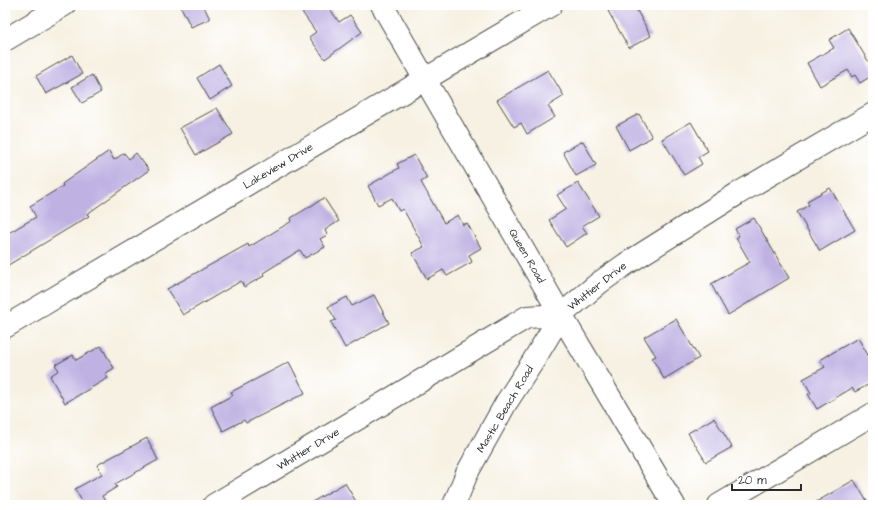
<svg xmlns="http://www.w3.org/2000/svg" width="878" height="510" viewBox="0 0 878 510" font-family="'Architects Daughter',sans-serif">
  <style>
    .building { fill: #bfb2e3 }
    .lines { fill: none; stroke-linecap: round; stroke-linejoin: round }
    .minor-casing { stroke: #494946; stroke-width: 24 }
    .minor { stroke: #fff; stroke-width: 22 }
    .labels { text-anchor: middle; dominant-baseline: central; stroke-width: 3; stroke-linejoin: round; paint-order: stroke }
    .street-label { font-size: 11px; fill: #2b2b2b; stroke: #fff }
  </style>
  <rect width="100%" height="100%" fill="#fff"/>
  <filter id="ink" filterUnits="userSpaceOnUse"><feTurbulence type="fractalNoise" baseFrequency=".025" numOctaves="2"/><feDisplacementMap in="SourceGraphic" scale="8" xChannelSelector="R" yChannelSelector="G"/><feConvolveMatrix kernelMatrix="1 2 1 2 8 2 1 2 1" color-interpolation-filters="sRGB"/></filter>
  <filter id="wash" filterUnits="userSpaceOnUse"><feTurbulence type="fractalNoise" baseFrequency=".012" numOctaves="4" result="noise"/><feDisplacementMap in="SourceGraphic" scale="16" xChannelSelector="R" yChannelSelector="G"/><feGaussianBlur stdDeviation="0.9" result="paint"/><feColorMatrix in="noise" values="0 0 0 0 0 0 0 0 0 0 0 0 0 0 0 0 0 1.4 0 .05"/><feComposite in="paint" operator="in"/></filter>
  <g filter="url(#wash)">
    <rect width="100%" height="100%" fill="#f6f1e2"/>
    <g id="blocks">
      <g class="building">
        <path d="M 180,5 L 203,5 L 210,19 L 191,27 Z"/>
        <path d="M 297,5 L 327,5 L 339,22 L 350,15 L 362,32 L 325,59 L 309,37 L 316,32 Z"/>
        <path d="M 620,5 L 634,5 L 651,36 L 629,48 L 608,11 Z"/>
        <path d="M 848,28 L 873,69 L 873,75 L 860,83 L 855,75 L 852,77 L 848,70 L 820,86 L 807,63 L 834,48 L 829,40 Z"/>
        <path d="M 72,55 L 82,74 L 46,94 L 36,76 Z"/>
        <path d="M 219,64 L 232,86 L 210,100 L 197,78 Z"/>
        <path d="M 548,70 L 564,96 L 548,106 L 555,117 L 527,134 L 521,123 L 514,127 L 497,100 Z"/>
        <path d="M 92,75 L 101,92 L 82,103 L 72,87 Z"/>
        <path d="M 217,108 L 233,134 L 196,155 L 180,128 Z"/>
        <path d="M 639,114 L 652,137 L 629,150 L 616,126 Z"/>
        <path d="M 691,122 L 708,151 L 698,157 L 702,164 L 684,175 L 662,139 Z"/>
        <path d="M 583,141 L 596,165 L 576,176 L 563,152 Z"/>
        <path d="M 109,151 L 114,160 L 124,153 L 129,159 L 136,153 L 149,170 L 87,214 L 89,216 L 5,267 L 5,235 L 36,217 L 30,206 L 63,186 L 62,184 Z"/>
        <path d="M 414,155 L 427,178 L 421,182 L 444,223 L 458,215 L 463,225 L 467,223 L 481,248 L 469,255 L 472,262 L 447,276 L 443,270 L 427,279 L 412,253 L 424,247 L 403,209 L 399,211 L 392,198 L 378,205 L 368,186 L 399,168 L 397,164 Z"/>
        <path d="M 578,183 L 599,216 L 582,226 L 587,233 L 566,247 L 549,220 L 566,209 L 557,195 Z"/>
        <path d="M 830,188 L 855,230 L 820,251 L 797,212 L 809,205 L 807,201 Z"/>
        <path d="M 324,198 L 339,221 L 325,230 L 327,235 L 320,239 L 325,247 L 305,258 L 300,250 L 263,273 L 264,276 L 244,287 L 241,281 L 183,315 L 167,289 L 248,244 L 249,247 L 292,221 L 291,218 Z"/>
        <path d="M 754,218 L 789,278 L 728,315 L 711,284 L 750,262 L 736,238 L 739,236 L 735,229 Z"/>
        <path d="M 374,295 L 389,323 L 345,348 L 331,322 L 336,320 L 328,307 L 347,297 L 352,306 Z"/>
        <path d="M 676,319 L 699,358 L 664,379 L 652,358 L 656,356 L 644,337 Z"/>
        <path d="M 858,338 L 873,364 L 873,382 L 855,392 L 852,388 L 817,409 L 808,394 L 811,393 L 803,379 L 825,367 L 820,360 Z"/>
        <path d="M 101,346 L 114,368 L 105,374 L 108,378 L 65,403 L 50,376 L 59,370 L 55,365 L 73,355 L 76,360 Z"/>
        <path d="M 289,362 L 305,393 L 246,423 L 244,420 L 223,431 L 211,407 L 233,395 L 231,392 Z"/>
        <path d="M 714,418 L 732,447 L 706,462 L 688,433 Z"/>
        <path d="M 147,438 L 158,460 L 115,484 L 117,487 L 102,496 L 107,505 L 84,505 L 75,489 L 102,474 L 97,465 Z"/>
        <path d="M 854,480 L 869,505 L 811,505 Z"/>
        <path d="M 345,483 L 358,505 L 307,505 Z"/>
      </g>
    </g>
  </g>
  <g filter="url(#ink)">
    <use href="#blocks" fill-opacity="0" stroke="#494946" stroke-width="1"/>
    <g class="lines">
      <g class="minor-casing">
        <g id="minor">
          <path d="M 382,5 L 561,315 L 674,505"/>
          <path d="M 5,40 L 64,5"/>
          <path d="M 5,327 L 551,5"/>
          <path d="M 214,505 L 527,317 L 561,315 L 599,283 L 626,264 L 737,194 L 873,114"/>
          <path d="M 454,505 L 467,473 L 506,403 L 532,363 L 561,315"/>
          <path d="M 719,505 L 873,414"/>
        </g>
      </g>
      <use href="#minor" class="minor"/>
    </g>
  </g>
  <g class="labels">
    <g class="street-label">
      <text transform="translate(278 166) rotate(-31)">Lakeview Drive</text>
      <text transform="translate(527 256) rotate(60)">Queen Road</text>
      <text transform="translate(597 286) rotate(-38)">Whittier Drive</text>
      <text transform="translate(505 409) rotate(-59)">Mastic Beach Road</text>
      <text transform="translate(308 449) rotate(-31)">Whittier Drive</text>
    </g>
  </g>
  <rect width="878" height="510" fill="none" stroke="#fff" stroke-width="20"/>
  <path d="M732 484v6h69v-6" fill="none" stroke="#2b2b2b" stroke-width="2"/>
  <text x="738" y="484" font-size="12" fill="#2b2b2b" stroke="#ffffff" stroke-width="3" paint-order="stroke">20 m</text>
</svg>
